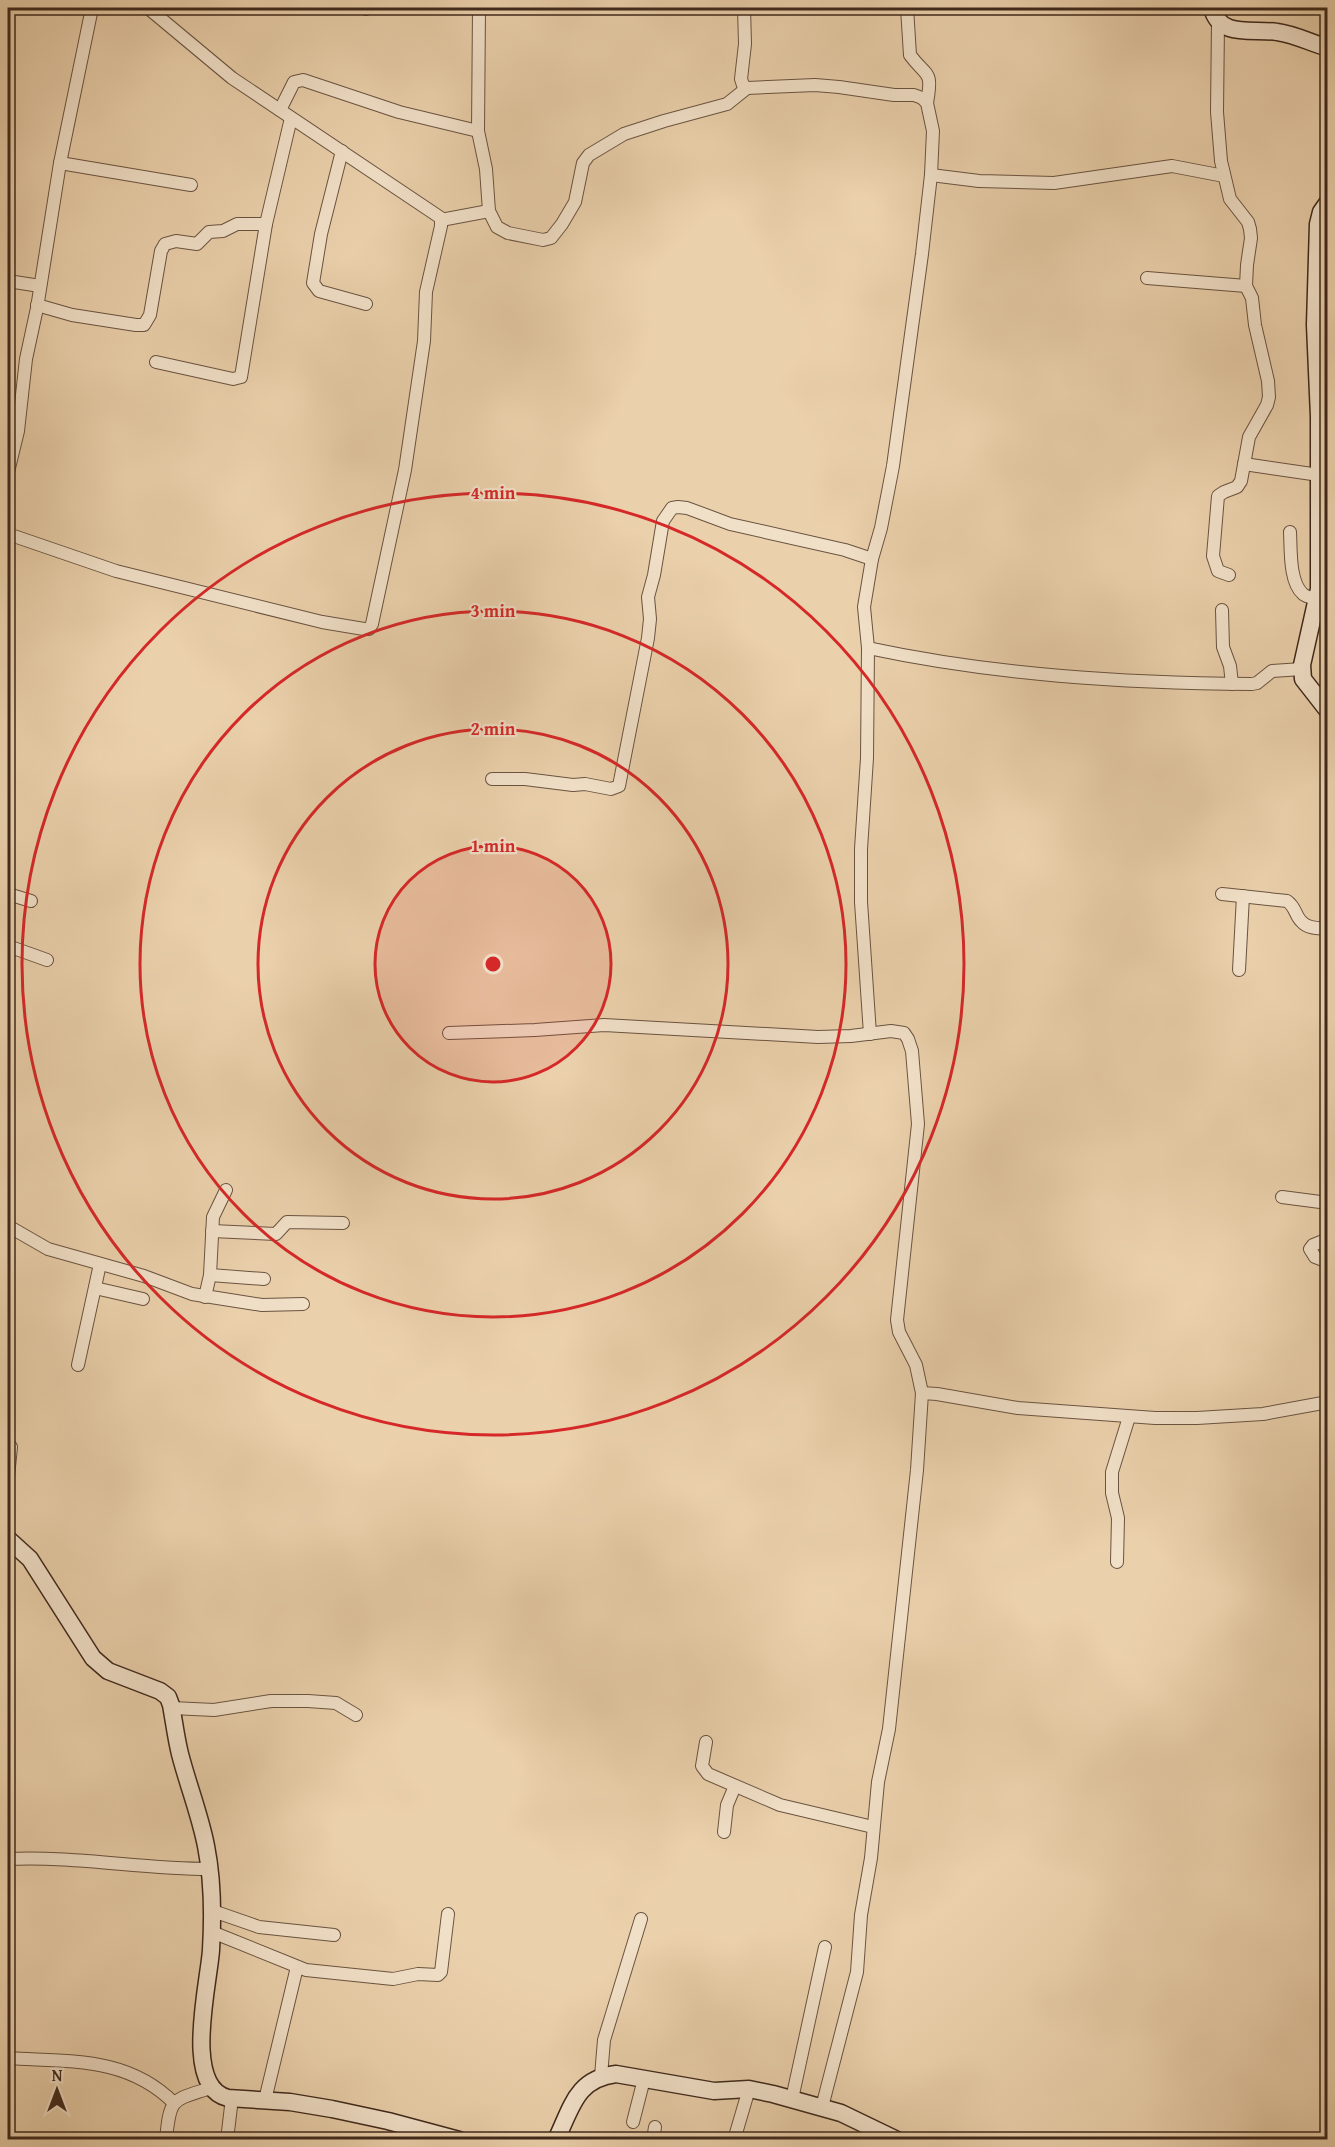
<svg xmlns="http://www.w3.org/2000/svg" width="1335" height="2147" viewBox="0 0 1335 2147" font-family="'Gentium Book Plus',serif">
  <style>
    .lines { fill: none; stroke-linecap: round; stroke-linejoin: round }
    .street-casing { stroke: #6a5340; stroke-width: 14 }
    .secondary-casing { stroke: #3f291c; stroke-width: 19 }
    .street { stroke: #f1e0c8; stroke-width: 12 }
    .secondary { stroke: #f1e0c8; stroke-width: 16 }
    .ring { fill: none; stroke: #d62828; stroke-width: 3 }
    .centre { fill: #d62828; stroke: #f1e0c8; stroke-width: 3 }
    .ring-label { font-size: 18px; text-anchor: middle; font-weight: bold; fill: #d62828; stroke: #f1e0c8; stroke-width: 4.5; stroke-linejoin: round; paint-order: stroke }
  </style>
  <rect width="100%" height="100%" fill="#ead0ab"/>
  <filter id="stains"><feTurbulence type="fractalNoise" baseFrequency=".00333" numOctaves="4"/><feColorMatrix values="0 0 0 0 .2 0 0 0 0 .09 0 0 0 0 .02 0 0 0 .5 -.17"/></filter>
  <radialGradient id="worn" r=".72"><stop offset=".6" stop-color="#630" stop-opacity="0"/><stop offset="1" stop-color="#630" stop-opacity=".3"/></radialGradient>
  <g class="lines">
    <g class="street-casing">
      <g id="street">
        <path d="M 479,8 L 478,131 L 486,169 L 489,211 L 497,227 L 508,233 L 543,240 L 551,238 L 562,224 L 575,202 L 583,163 L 589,155 L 624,134 L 664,121 L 727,104 L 747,88"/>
        <path d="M 744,8 L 745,44 L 741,79 L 743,85 L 747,88 L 815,85 L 839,87 L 894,95 L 914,95 L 922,98 L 927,103 L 933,131 L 931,175 L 922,254 L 893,466 L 881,528 L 872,559 L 864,607 L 868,648 L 867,758 L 861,849 L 861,902 L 870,1034"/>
        <path d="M 907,8 L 910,55 C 927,78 933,69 927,103"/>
        <path d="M 366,9 L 366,8"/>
        <path d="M 1218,22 L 1217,112 L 1221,161 L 1230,199 L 1248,222 L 1250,229 L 1251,238 L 1247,265 L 1246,286 L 1252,298 L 1255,325 L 1268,381 L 1269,397 L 1267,405 L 1249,437 L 1241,481 L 1237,487 L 1224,492 L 1218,496 L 1213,556 L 1218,571 L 1229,575"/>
        <path d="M 280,110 L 294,82 L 303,80 L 399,112 L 478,131"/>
        <path d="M 342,151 L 321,234 L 313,283 L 319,291 L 366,304"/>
        <path d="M 60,163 L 191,185"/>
        <path d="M 931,175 L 979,181 L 1054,183 L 1172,166 L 1224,176"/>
        <path d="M 441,220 L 489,211"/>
        <path d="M 1147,278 L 1246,286"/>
        <path d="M 8,281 L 40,286"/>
        <path d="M 37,305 L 72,315 L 136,325 L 144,325 L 150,315 L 161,251 L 165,244 L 176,241 L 197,244 L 209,232 L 223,231 L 237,224 L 266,224"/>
        <path d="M 156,362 L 233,379 L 241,377 L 266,224 L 291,118"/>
        <path d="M 1244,464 L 1319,475"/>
        <path d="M 8,472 L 18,431 L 26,359 L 37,308 L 60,163 L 92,8"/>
        <path d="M 1290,532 C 1291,549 1289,582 1303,594 C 1306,597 1313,598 1317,599"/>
        <path d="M 8,534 L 116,571 L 322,622 L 364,629 L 369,629 L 372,624 L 405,470 L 424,341 L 426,292 L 441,226 L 441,218 L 232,78 L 148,8"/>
        <path d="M 1222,610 L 1223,647 L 1230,666 L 1232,684"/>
        <path d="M 868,648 C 994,675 1123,683 1252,684 L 1257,683 L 1272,671 L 1302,669"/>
        <path d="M 492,779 L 525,779 L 573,785 L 585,784 L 611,789 L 619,786 L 648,638 L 650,619 L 648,597 L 654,575 L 663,521 L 672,508 L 678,507 L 687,508 L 730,524 L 845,550 L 872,559"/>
        <path d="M 8,894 L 31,901"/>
        <path d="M 1222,894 L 1287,901 C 1296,907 1295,916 1302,922 C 1308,929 1320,928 1328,929"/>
        <path d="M 8,946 L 47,960"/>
        <path d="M 1239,970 L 1243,896"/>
        <path d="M 449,1033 L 535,1030 L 604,1025 L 818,1037 L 851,1036 L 891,1031 L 904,1033 L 908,1039 L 912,1051 L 918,1124 L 897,1320 L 899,1332 L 916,1365 L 922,1393 L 917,1470 L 889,1729 L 878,1782 L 871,1858 L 861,1915 L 857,1972 L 822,2107"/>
        <path d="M 1282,1197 L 1328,1203"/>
        <path d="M 8,1226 L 48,1249 L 144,1276 L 192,1294 L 262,1305 L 303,1304"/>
        <path d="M 212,1231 L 276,1234 L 287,1222 L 343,1223"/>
        <path d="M 1328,1239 L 1313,1245 L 1310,1249 L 1315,1257 L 1328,1262"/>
        <path d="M 210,1275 L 264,1279"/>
        <path d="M 95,1288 L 143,1299"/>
        <path d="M 205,1297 L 210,1275 L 213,1217 L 226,1190"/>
        <path d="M 78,1365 L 100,1264"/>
        <path d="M 922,1393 L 937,1394 L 1018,1408 L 1155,1418 L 1197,1418 L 1263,1414 L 1328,1402"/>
        <path d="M 8,1443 L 11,1447 L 8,1476"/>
        <path d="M 1117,1562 L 1118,1518 L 1112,1493 L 1112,1472 L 1129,1417"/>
        <path d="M 172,1708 L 214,1710 L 271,1701 L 308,1701 L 336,1703 L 356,1715"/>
        <path d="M 706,1742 L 702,1766 L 708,1774 L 780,1805 L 873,1827"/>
        <path d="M 724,1832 L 727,1805 L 735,1786"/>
        <path d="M 8,1859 C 75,1856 142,1869 209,1869"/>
        <path d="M 213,1911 L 259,1927 L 334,1935"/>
        <path d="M 212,1932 L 306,1970 L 393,1979 L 418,1974 L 438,1975 L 441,1972 L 448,1914"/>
        <path d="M 8,2058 C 69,2062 127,2056 174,2103"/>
        <path d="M 601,2076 L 604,2040 L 641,1919"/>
        <path d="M 792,2099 L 825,1947"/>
        <path d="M 265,2100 L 297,1967"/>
        <path d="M 633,2122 L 644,2079"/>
        <path d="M 166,2140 C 170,2095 173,2101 213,2087"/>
        <path d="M 227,2140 L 232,2098"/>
        <path d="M 653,2140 L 655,2127"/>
        <path d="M 734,2140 L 749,2089"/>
      </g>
    </g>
    <g class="secondary-casing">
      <g id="secondary">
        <path d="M 1212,8 C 1220,39 1253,28 1277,32 C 1294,34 1311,43 1328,48"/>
        <path d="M 1328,202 L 1321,212 L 1318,224 L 1315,325 L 1319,417 L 1319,589 L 1302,665 L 1303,679 L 1328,711"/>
        <path d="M 8,1539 L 30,1559 L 93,1658 L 108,1671 L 160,1691 L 168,1697 L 171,1705 C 174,1721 176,1738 180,1754 C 188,1785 200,1815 206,1846 C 213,1881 213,1916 211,1950 C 209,1983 182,2087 228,2098 L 290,2102 L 332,2109 L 388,2121 L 459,2140"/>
        <path d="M 556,2140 C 572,2107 576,2079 616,2074 L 714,2091 L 749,2089 L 773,2094 L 841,2113 L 897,2140"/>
      </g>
    </g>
    <use href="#street" class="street"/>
    <use href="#secondary" class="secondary"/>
  </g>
  <circle cx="493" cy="964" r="118" fill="#d62828" fill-opacity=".12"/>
  <g class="ring">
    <circle cx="493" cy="964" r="118"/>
    <circle cx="493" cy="964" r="235"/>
    <circle cx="493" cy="964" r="353"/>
    <circle cx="493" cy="964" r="471"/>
  </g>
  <circle cx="493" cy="964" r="9" class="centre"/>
  <g class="ring-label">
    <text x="493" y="499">4 min</text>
    <text x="493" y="617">3 min</text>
    <text x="493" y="735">2 min</text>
    <text x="493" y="852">1 min</text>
  </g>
  <rect width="1335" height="2147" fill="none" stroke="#ead0ab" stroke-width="30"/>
  <rect x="9" y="9" width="1317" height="2129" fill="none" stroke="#3f291c" stroke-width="3"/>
  <rect x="15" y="15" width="1305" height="2117" fill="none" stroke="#3f291c" stroke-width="1.5"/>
  <g transform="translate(57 2090)" stroke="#f1e0c8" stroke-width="4.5" paint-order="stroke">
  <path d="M0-4.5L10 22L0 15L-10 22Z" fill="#3f291c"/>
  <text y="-9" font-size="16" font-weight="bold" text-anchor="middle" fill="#3f291c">N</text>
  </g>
  <rect width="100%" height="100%" filter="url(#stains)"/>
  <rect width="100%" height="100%" fill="url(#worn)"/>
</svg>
